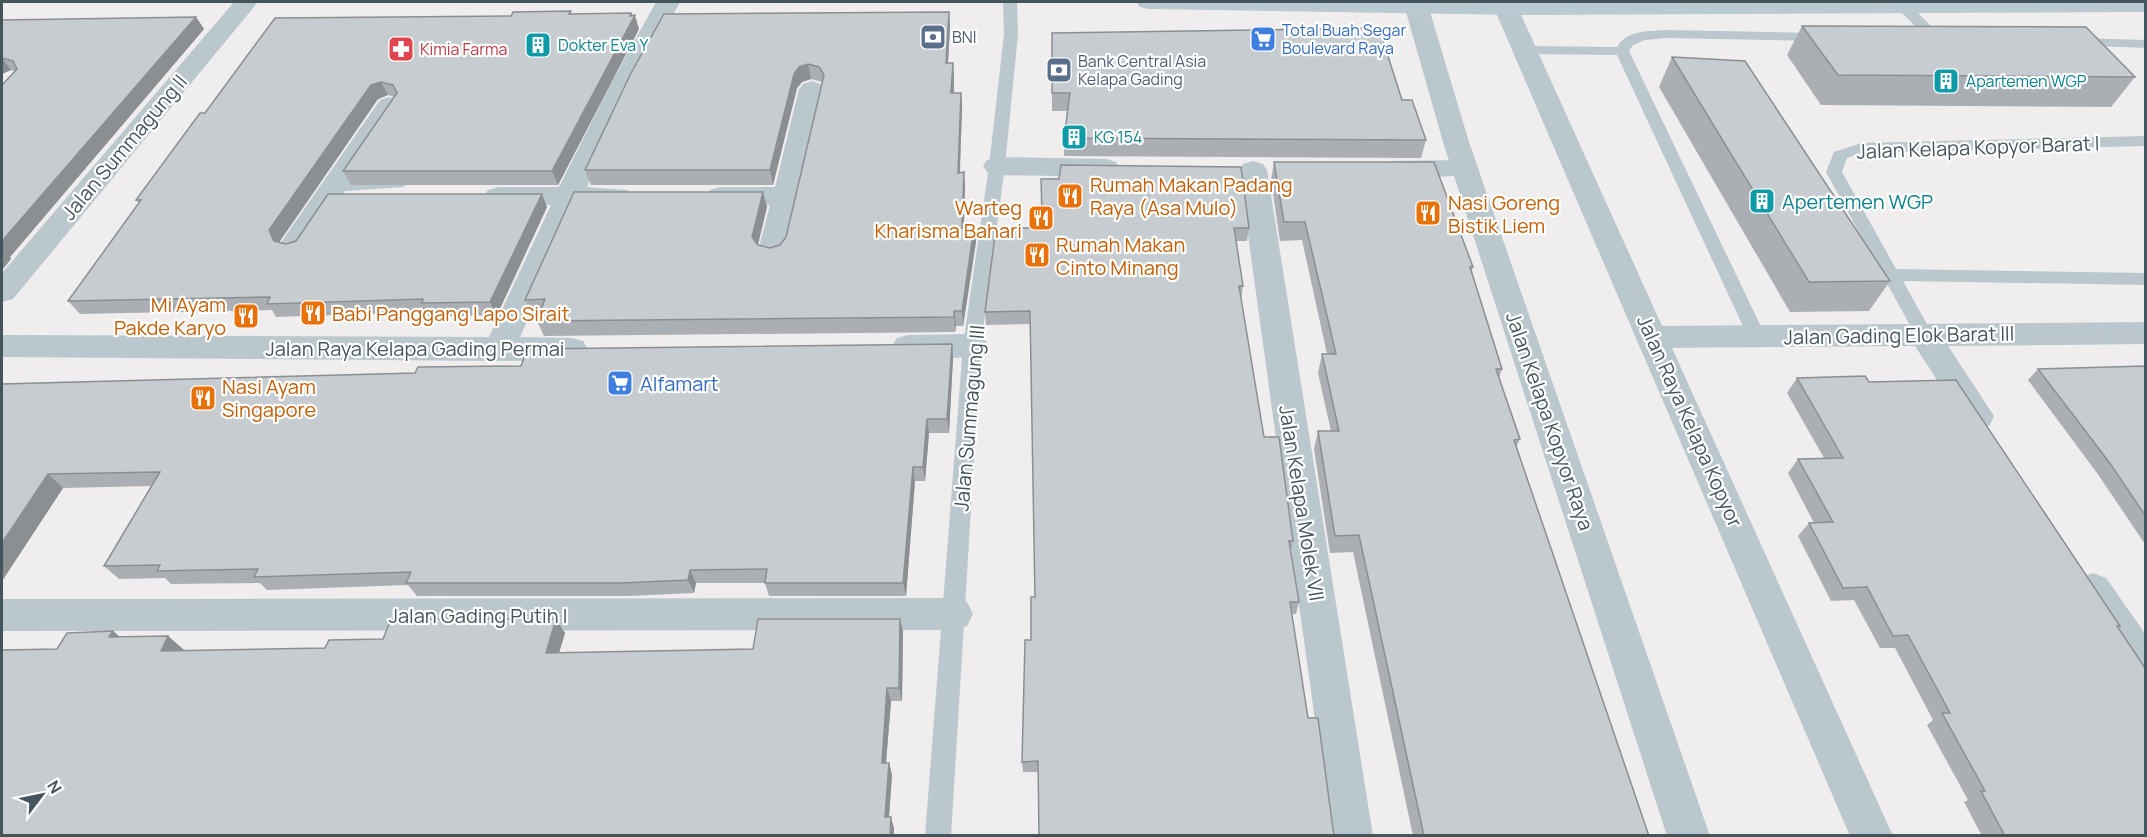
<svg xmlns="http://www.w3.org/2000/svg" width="2147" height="837" viewBox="0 0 2147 837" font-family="Manrope,sans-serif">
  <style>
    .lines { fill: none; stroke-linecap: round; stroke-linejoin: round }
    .service { fill: #bac8ce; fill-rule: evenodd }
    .minor { fill: #bac8ce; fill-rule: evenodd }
    .tertiary { fill: #bac8ce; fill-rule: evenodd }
    .secondary { fill: #b9cad3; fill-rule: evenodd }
    .wall { fill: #abafb4 }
    .shaded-wall { fill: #8b8f92 }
    .building { fill: #c7ccd1; stroke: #8b8f92; stroke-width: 1.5 }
    .labels { text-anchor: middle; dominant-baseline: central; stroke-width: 4.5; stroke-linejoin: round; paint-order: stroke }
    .far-shop-label { font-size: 16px; fill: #366cbe; stroke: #fff; text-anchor: start }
    .far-service-label { font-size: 16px; fill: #4e5e75; stroke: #fff; text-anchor: start }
    .far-culture-label { font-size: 16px; fill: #0d838f; stroke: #fff; text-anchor: start }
    .far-health-label { font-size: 16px; fill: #be3a42; stroke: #fff; text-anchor: start }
    .street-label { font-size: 20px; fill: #44555c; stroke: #fff }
    .food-label { font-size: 20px; fill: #c56008; stroke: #fff; text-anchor: start }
    .culture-label { font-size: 20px; fill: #0d838f; stroke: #fff; text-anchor: start }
    .shop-label { font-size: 20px; fill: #366cbe; stroke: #fff; text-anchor: start }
  </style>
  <rect width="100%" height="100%" fill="#f0edee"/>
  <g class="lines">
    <g class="service">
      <path d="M 1003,2 L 1017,2 L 1018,34 L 1005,166 L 981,345 L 951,836 L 925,836 L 963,345 L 989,166 L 1004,34 Z"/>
      <path d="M 1903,2 L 1908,3 L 1941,36 L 1941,42 L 1931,42 L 1898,9 L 1896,6 Z"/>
      <path d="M 1667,30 L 1822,33 L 1829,37 L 1822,41 L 1667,38 L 1645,40 L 1633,45 L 1629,51 L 1766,337 L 1763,342 L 1751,342 L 1748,337 L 1617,55 L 1525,54 L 1518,50 L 1525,46 L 1617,47 C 1626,30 1650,31 1667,30 Z"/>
      <path d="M 2076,38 L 2146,40 L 2146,48 L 2071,45 L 2071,39 Z"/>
      <path d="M 2146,136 L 2146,146 L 1862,153 L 1847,158 L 1842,172 L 1896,269 L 2146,273 L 2146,285 L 1903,281 L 1933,335 L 1930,340 L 1918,340 L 1826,172 L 1834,152 L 1861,143 Z"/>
    </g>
    <g class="minor">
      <path d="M 234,2 L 258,2 L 13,299 L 2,302 L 2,273 Z"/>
      <path d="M 656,2 L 680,2 L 634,87 L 587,187 L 628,190 L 632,196 L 628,202 L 579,205 L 520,337 L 572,338 L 583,341 L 588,349 L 583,357 L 572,360 L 499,361 L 2,357 L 2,335 L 489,337 L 551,205 L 498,205 L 488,202 L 484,196 L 488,190 L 498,187 L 559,187 L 609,87 Z"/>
      <path d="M 812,81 L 821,84 L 825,89 L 788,251 L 783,258 L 773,261 L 763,258 L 758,251 L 770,205 L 720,205 L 710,202 L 706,196 L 710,190 L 720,187 L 775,187 L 799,89 L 803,84 Z"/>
      <path d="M 389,97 L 398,100 L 402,105 L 357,173 L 394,172 L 404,175 L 408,181 L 404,187 L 345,191 L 304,252 L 294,255 L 284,252 L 280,245 L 284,238 L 380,100 Z"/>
      <path d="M 997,157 L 1106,159 L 1116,162 L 1120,168 L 1116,174 L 1106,177 L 997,175 L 987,172 L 983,166 L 987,160 Z"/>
      <path d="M 1465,160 L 1475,163 L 1479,169 L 1475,175 L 1392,179 L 1382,176 L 1378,170 L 1382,164 L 1392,161 Z"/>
      <path d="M 1253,161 L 1263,164 L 1267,170 L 1373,836 L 1331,836 L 1239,170 L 1243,164 Z"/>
      <path d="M 2146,322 L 2146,344 L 1948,346 L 1994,416 L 1990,425 L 1978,429 L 1966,425 L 1915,346 L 1653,348 L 1642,345 L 1637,337 L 1642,329 L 1653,326 Z"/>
      <path d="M 972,334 L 983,337 L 988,345 L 983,353 C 959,360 921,361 897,354 L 892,346 L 897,338 L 908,335 Z"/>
      <path d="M 2093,573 L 2106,578 L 2146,635 L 2146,685 L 2132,680 L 2074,589 L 2080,578 Z"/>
      <path d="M 954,598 L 967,602 L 973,614 L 967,626 L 954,630 L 2,631 L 2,599 Z"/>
    </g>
    <g class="tertiary">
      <path d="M 1407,2 L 1425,2 L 1428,5 L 1469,142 L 1710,836 L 1667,836 L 1443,142 L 1404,5 Z"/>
      <path d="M 1508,2 L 1514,3 L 1518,8 L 1893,836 L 1850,836 L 1494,8 L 1498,3 Z"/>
    </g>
    <path class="secondary" d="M 1136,2 L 2146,2 L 2146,12 L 1520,15 L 1148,9 L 1140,7 Z"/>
  </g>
  <g class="wall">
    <path d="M 949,12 L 950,27 L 948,63 L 953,63 L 954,78 L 954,93 L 961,93 L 962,108 L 960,173 L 964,172 L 965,187 L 964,228 L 974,227 L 976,242 L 963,326 L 956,326 L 955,332 L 544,336 L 537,321 L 539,314 L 533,315 L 525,300 L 763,192 L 767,207 L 758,245 L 770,248 L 780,245 L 786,237 L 822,83 L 822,82 L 811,79 L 802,82 L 797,88 L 773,185 L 591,185 L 585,170 L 631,73 Z"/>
    <path d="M 631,13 L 639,29 L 558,185 L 351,185 L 343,171 L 394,97 L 388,95 L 378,99 L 279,242 L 286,244 L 547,207 L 497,315 L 429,317 L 427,312 L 276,317 L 272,310 L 80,314 L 68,301 L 139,203 L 136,200 L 205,113 L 511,16 Z"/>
    <path d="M 196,17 L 204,29 L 10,257 L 11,259 L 2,270 L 2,85 L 15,71 L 11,70 L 2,74 L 2,20 Z"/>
    <path d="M 1802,26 L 2135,77 L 2111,107 L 1821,105 L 1787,55 Z"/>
    <path d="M 1672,57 L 1890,281 L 1869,311 L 1790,312 L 1659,87 Z"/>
    <path d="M 1052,93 L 1402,100 L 1426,140 L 1421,158 L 1064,156 L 1064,138 L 1067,111 L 1052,111 Z"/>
    <path d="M 1274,162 L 1473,267 L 1471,273 L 1502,369 L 1499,378 L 1520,439 L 1516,447 L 1649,836 L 1413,836 L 1353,552 L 1330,553 L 1314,449 L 1318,431 L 1331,431 L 1318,373 L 1322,354 L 1327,354 L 1302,240 L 1280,241 L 1271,180 Z"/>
    <path d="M 1059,179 L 1249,228 L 1247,241 L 1236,241 L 1243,286 L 1241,299 L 1264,437 L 1293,541 L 1291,551 L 1299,602 L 1296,614 L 1291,614 L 1038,772 L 1023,772 L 1022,762 L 1035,597 L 1031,324 L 986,325 L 985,312 L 1035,228 Z"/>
    <path d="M 952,344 L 953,358 L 949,433 L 929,433 L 925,481 L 915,481 L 906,596 L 769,596 L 765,583 L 696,583 L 694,593 L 628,596 L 417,596 L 408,585 L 267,590 L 260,583 L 171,584 L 165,578 L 119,579 L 104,566 L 151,486 L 63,488 L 2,581 L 2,384 L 415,373 L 521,366 Z"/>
    <path d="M 2145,366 L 2145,544 L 2097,473 L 2028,380 L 2038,369 Z"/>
    <path d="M 1797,378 L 1869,382 L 2120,626 L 2118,628 L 2145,836 L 1982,836 L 1964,802 L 1968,800 L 1927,725 L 1933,720 L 1895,648 L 1880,648 L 1854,600 L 1831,601 L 1798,536 L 1809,523 L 1814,523 L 1788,473 L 1798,459 L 1824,458 L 1787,393 Z"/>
    <path d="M 556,619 L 565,633 L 559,653 L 753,649 L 900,619 L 903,632 L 902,701 L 891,701 L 886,763 L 889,763 L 892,775 L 889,817 L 894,828 L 57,649 L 113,631 L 120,637 L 168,636 L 184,650 L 184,651 L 325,648 L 383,639 Z"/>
  </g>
  <g class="shaded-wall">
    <path d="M 949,12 L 950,27 L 947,78 L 946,63 Z"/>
    <path d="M 631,13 L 633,19 L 635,15 L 639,29 L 558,185 L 552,171 Z"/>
    <path d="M 196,17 L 204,29 L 10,257 L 11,259 L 2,270 L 2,241 Z"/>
    <path d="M 2,58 L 11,70 L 2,74 Z"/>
    <path d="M 953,63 L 954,78 L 953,108 L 951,93 Z"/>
    <path d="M 808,64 L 811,79 L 802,82 L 797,88 L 773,185 L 770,170 L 794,74 L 799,67 Z"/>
    <path d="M 381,82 L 388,95 L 378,99 L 278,244 L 274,241 L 269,230 L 371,85 Z"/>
    <path d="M 961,93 L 962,108 L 959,188 L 958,173 Z"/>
    <path d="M 964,172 L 965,187 L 963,243 L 962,228 Z"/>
    <path d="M 763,192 L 767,207 L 756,252 L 752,237 Z"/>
    <path d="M 542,194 L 547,207 L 497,315 L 490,302 Z"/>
    <path d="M 974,227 L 976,242 L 963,326 L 962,311 Z"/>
    <path d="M 954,311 L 956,326 L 955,332 L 954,317 Z"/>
    <path d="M 952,344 L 953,358 L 949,433 L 947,419 Z"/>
    <path d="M 927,419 L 929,433 L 925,481 L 923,467 Z"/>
    <path d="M 913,467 L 915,481 L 906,596 L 903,583 Z"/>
    <path d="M 48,474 L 63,488 L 2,581 L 2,543 Z"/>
    <path d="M 690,570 L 696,583 L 694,593 L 688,580 Z"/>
    <path d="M 556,619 L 565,633 L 555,666 L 546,653 Z"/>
    <path d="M 900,619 L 903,632 L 902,701 L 899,688 Z"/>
    <path d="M 113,631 L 129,645 L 109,637 Z"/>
    <path d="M 168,636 L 184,650 L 177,664 L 161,651 Z"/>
    <path d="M 887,688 L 891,701 L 885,775 L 882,763 Z"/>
    <path d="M 889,763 L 892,775 L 888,828 L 885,817 Z"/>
    <path d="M 891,817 L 894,828 L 894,836 L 890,836 Z"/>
  </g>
  <g class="building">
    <path d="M 571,11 L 569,14 L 631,13 L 630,16 L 635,15 L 552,171 L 343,171 L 397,93 L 393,85 L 381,82 L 371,85 L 269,230 L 274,241 L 286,244 L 296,241 L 328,194 L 542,194 L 490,302 L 422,303 L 423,299 L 267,304 L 270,297 L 68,301 L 141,200 L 136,200 L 200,113 L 205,113 L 275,18 L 511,16 L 513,12 Z"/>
    <path d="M 949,12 L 946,63 L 953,63 L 951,93 L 961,93 L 958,173 L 964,172 L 962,228 L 974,227 L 962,311 L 954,311 L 954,317 L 537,321 L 545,299 L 525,300 L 574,192 L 763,192 L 752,237 L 758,245 L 770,248 L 780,245 L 786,237 L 824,75 L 819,67 L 808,64 L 799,67 L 794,74 L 770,170 L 585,170 L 631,73 L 664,14 Z"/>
    <path d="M 196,17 L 2,241 L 2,85 L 17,69 L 13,61 L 2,58 L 2,20 Z"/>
    <path d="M 1802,26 L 2086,27 L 2135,77 L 1838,75 Z"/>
    <path d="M 1379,28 L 1402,100 L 1412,100 L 1426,140 L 1064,138 L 1070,93 L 1052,93 L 1052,33 Z"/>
    <path d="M 1672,57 L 1745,61 L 1890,281 L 1809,282 Z"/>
    <path d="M 1274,162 L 1434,162 L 1473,267 L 1470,267 L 1502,369 L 1496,369 L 1520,439 L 1514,440 L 1649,836 L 1424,836 L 1359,535 L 1335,536 L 1318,431 L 1339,431 L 1322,354 L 1336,354 L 1305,222 L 1284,222 Z"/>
    <path d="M 1061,165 L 1241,167 L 1249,228 L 1234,228 L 1243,286 L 1239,286 L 1264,437 L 1279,437 L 1293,541 L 1289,541 L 1299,602 L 1290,602 L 1308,718 L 1318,718 L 1334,836 L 1039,836 L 1038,761 L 1022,762 L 1025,640 L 1031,640 L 1031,597 L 1035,597 L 1030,311 L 985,312 L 996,228 L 1035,228 L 1035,215 L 1042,215 L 1041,179 L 1059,179 Z"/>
    <path d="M 952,344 L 947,419 L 927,419 L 923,467 L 913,467 L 903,583 L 765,583 L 767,569 L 690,570 L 688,580 L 621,583 L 406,583 L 411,572 L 254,577 L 258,569 L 157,571 L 160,565 L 104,566 L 160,472 L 48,474 L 2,543 L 2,384 L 415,373 L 418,367 L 521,366 L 527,349 Z"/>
    <path d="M 2145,366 L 2145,515 L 2109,462 L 2038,369 Z"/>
    <path d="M 1865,376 L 1869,382 L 1956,380 L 2120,626 L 2117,626 L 2145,668 L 2145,836 L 2005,836 L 1981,791 L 1985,791 L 1942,713 L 1950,713 L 1908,635 L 1893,636 L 1867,587 L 1843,588 L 1809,523 L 1833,522 L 1798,459 L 1843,458 L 1797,378 Z"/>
    <path d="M 391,619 L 556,619 L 546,653 L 753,649 L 758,619 L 900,619 L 899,688 L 887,688 L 882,763 L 889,763 L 885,817 L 891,817 L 890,836 L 2,836 L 2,650 L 57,649 L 67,633 L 113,631 L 109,637 L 168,636 L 161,651 L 325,648 L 329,640 L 383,639 Z"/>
  </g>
  <defs>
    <g id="bank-square" transform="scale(1.35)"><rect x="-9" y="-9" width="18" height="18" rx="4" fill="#5c6f8a" stroke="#fff"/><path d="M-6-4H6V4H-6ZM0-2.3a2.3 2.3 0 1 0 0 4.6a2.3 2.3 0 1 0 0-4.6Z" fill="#fff"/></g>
    <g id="supermarket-square" transform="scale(1.35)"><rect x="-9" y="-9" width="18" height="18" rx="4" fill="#3f7fe0" stroke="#fff"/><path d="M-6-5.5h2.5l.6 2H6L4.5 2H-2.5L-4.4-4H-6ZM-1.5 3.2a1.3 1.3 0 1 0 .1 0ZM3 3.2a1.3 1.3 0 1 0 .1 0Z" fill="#fff"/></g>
    <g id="building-square" transform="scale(1.35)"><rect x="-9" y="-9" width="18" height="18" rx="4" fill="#0f9aa8" stroke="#fff"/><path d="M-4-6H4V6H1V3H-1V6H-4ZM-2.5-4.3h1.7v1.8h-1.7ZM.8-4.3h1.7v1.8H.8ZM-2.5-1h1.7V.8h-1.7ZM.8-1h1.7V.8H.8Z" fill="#fff"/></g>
    <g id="pharmacy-square" transform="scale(1.35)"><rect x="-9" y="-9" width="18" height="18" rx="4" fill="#e0444e" stroke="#fff"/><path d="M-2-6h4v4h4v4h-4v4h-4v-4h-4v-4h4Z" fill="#fff"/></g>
    <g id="restaurant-square" transform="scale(1.35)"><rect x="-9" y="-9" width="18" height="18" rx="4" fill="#e8710a" stroke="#fff"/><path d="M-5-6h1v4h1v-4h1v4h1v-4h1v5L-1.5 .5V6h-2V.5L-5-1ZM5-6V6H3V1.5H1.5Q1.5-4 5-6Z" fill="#fff"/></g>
  </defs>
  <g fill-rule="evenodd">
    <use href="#bank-square" x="933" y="37"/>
    <use href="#supermarket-square" x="1263" y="39"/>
    <use href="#building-square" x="538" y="45"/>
    <use href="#pharmacy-square" x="401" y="49"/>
    <use href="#bank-square" x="1059" y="70"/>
    <use href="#building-square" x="1946" y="81"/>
    <use href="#building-square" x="1074" y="137"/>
    <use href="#restaurant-square" x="1070" y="196"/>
    <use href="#building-square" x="1762" y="201"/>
    <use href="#restaurant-square" x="1428" y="213"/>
    <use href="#restaurant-square" x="1041" y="218"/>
    <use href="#restaurant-square" x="1037" y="255"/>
    <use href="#restaurant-square" x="313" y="313"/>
    <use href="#restaurant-square" x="246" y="316"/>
    <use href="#supermarket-square" x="620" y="383"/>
    <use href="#restaurant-square" x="203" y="398"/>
  </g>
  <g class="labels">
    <g class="far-shop-label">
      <text x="1282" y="30">Total Buah Segar<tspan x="1282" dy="18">Boulevard Raya</tspan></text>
    </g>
    <g class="far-service-label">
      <text x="952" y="37">BNI</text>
      <text x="1078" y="61">Bank Central Asia<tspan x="1078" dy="18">Kelapa Gading</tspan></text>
    </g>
    <g class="far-culture-label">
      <text x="558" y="45">Dokter Eva Y</text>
      <text x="1966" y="81">Apartemen WGP</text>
      <text x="1094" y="137">KG 154</text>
    </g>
    <g class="far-health-label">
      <text x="420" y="49">Kimia Farma</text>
    </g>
    <g class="street-label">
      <text transform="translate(124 147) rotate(-50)">Jalan Summagung II</text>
      <text transform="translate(1978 147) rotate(-2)">Jalan Kelapa Kopyor Barat I</text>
      <text transform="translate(1899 335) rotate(-1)">Jalan Gading Elok Barat III</text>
      <text x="415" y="348">Jalan Raya Kelapa Gading Permai</text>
      <text transform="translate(969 418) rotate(-85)">Jalan Summagung III</text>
      <text transform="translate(1550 421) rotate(71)">Jalan Kelapa Kopyor Raya</text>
      <text transform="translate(1690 421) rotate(66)">Jalan Raya Kelapa Kopyor</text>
      <text transform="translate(1302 503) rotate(81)">Jalan Kelapa Molek VII</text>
      <text x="478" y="615">Jalan Gading Putih I</text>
    </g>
    <g class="food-label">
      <text x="1090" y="184">Rumah Makan Padang<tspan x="1090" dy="23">Raya (Asa Mulo)</tspan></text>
      <text x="1448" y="202">Nasi Goreng<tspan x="1448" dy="23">Bistik Liem</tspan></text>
      <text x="1022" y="207" text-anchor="end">Warteg<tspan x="1022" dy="23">Kharisma Bahari</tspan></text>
      <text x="1056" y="244">Rumah Makan<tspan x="1056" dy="23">Cinto Minang</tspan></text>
      <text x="226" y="304" text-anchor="end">Mi Ayam<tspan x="226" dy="23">Pakde Karyo</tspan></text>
      <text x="332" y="313">Babi Panggang Lapo Sirait</text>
      <text x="222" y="386">Nasi Ayam<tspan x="222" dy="23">Singapore</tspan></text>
    </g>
    <g class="culture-label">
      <text x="1782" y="201">Apertemen WGP</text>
    </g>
    <g class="shop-label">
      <text x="640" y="383">Alfamart</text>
    </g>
  </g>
  <rect width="2147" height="837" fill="none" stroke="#44555c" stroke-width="6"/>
  <g transform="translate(42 795) rotate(58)" stroke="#ffffff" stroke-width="4.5" paint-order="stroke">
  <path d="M0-4.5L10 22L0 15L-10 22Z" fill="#44555c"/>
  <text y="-9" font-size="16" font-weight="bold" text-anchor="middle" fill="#44555c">N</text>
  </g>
</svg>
